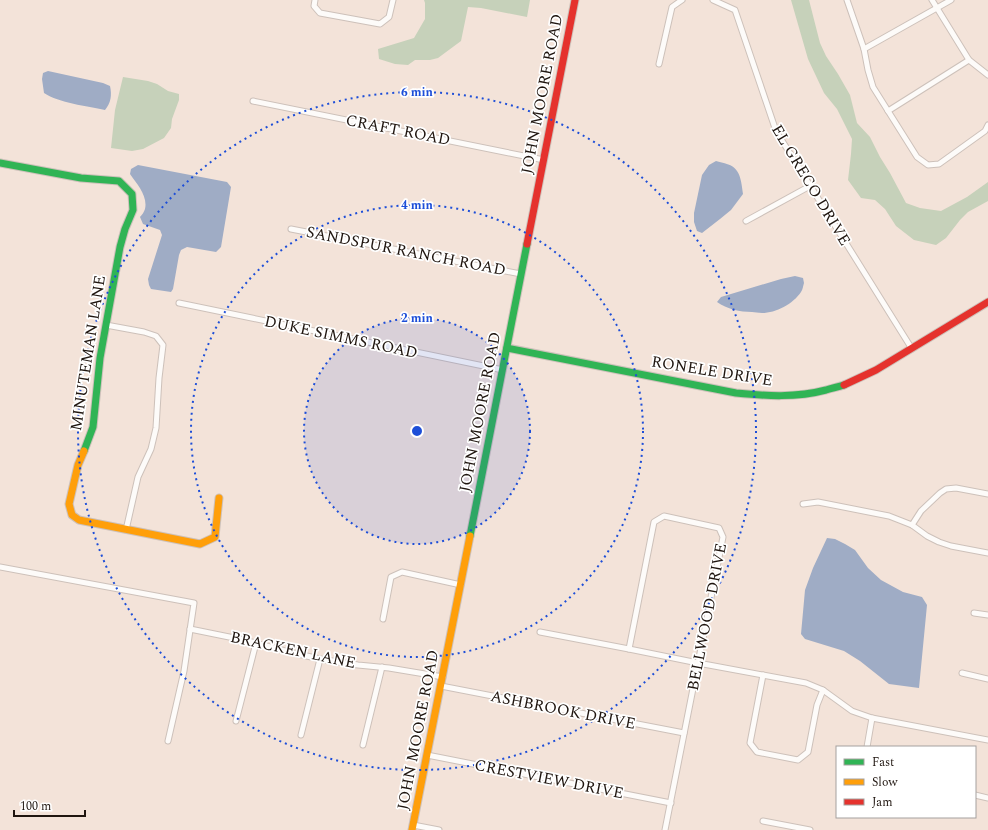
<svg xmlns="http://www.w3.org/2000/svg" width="988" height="830" viewBox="0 0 988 830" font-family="Spectral,serif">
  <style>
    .green { fill: #c6d1ba }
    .water { fill: #9facc5 }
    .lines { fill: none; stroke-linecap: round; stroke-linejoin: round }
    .street-casing { stroke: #cdc1ba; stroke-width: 7 }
    .fast-casing { stroke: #cdc1ba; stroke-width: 9 }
    .slow-casing { stroke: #cdc1ba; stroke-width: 9 }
    .jam-casing { stroke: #cdc1ba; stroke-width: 9 }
    .street { stroke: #fdfbf9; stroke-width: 5 }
    .fast { stroke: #30b455; stroke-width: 7 }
    .slow { stroke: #ff9f0a; stroke-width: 7 }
    .jam { stroke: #e5322d; stroke-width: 7 }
    .ring { fill: none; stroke: #1d4ed8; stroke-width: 2; stroke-dasharray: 2 4 }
    .labels { text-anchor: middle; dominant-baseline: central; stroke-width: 3.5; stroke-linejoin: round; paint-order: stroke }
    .street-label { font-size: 16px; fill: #1f150f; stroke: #fff }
    .centre { fill: #1d4ed8; stroke: #fff; stroke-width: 2 }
    .ring-label { font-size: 12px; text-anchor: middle; font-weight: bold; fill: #1d4ed8; stroke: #fff; stroke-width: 3.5; stroke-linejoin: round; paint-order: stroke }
  </style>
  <rect width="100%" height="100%" fill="#f3e3d9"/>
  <g class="green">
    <path d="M 424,0 L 530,0 L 527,17 L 481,8 L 468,7 L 461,41 L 438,58 L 430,60 L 415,60 L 408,65 L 395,64 L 379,59 L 378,49 L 414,38 L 425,19 L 425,3 Z"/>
    <path d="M 791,0 L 809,0 L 820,43 L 826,56 L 838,74 L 850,95 L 857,123 L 870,137 L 880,157 L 890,173 L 906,203 L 920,208 L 941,211 L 967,197 L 988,182 L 988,201 L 968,212 L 960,220 L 946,238 L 936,245 L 914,240 L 896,226 L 885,209 L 875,200 L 861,198 L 848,180 L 851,154 L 852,139 L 837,109 L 824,93 L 808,59 Z"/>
    <path d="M 123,77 L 148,81 L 157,84 L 168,91 L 179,94 L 179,100 L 172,119 L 171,128 L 164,138 L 143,149 L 132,151 L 111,148 L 115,110 Z"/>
  </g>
  <g class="water">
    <path d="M 48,71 L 103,83 L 110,86 C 112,95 111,103 105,110 C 87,106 59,103 44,93 L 42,79 L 43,73 Z"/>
    <path d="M 716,161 C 723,163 733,164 737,171 C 741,176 742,187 743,194 L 731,210 L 720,219 L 702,233 L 697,231 L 694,222 L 694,213 L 702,175 L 709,165 Z"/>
    <path d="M 138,165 L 227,182 L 231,187 L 221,247 L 216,252 L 187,247 L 181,250 L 179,255 L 173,289 L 171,292 L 151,289 L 149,285 L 148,279 L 162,235 L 160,230 L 143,224 L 140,217 C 142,215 144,212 145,209 C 148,196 137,184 130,174 L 131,169 Z"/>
    <path d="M 795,276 L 803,278 L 804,283 C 803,286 803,289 801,292 C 793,304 776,313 762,313 C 758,313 755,312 752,312 C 740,312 727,309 717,302 L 721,297 L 781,279 Z"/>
    <path d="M 827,538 L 835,539 L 845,544 L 855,550 L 868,568 L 881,580 L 903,592 L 922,597 L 927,605 L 919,688 L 889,684 L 860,661 L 844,651 L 805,639 L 801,634 L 805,590 L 813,568 Z"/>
  </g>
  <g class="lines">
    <g class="street-casing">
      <g id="street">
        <path d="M 315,0 L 314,6 L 320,13 L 380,24 L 389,17 L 393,0"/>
        <path d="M 713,0 L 735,10 L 776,131 L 912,349"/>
        <path d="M 847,0 L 864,49 L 868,70 L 873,87 L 917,157 L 928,165 L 939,164 L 985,131 L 988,125"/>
        <path d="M 932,0 L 969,60 L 988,75"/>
        <path d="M 864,49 L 951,0"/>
        <path d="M 659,64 L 672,7 L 682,0"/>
        <path d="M 253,101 L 544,160"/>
        <path d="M 888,111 L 969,60"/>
        <path d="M 746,221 L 810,186"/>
        <path d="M 291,229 L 521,274"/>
        <path d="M 179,303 L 503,370"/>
        <path d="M 106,325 L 144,332 L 156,336 L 163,345 L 159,378 L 156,428 L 151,449 L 138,477 L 126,530"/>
        <path d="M 803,504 L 818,502 L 889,516 L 912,525 L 927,536 L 939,542 L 951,546 L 988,553"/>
        <path d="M 912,525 L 921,511 L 940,493 L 946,489 L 956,488 L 988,494"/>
        <path d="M 0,567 L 194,603 L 184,671 L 168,741"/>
        <path d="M 974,613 L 988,615"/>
        <path d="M 383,619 L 391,577 L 402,572 L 461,585"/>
        <path d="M 190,629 L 244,640 L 289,652 L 320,659 L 358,665 L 389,668 L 443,677"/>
        <path d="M 540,632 L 629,649 L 698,663 L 806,683 L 823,690 L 852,711 L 872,718 L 988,740"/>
        <path d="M 629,649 L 654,522 L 664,516 L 719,528 L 723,537 L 665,830"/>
        <path d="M 962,673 L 988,679"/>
        <path d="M 763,675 L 750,743 L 757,752 L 798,760 L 808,752 L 817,705 L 823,690"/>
        <path d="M 441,686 L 684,733"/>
        <path d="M 236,721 L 256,643"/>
        <path d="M 301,735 L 320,659"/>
        <path d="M 363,745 L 382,667"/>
        <path d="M 867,747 L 872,718"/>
        <path d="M 427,755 L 671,803"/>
        <path d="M 975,795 L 988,798"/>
        <path d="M 763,821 L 810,830"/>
        <path d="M 413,825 L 439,830"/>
      </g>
    </g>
    <g class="fast-casing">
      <g id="fast">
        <path d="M 0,163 L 81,178 L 119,181 L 132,194 L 133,210 L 125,229 L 120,247 L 100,358 L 93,427 L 84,451"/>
        <path d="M 507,348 L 736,393 C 766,396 796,398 826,390 C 832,388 838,387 844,385"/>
        <path d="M 470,536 L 527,244"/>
      </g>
    </g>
    <g class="slow-casing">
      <g id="slow">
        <path d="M 84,451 L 78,465 L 69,504 L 72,515 L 79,520 L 200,544 L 215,537 L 219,498"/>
        <path d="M 412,830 L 470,536"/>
      </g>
    </g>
    <g class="jam-casing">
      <g id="jam">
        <path d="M 527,244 L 575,0"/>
        <path d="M 844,385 L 876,370 L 988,302"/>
      </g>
    </g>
    <use href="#street" class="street"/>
    <use href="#fast" class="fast"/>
    <use href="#slow" class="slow"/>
    <use href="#jam" class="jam"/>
  </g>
  <circle cx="417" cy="431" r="113" fill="#1d4ed8" fill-opacity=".12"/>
  <g class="ring">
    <circle cx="417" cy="431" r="113"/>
    <circle cx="417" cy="431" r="226"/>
    <circle cx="417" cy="431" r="339"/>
  </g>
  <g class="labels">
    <g class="street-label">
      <text transform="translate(542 94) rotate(-79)">JOHN MOORE ROAD</text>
      <text transform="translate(398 130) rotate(11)">CRAFT ROAD</text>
      <text transform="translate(811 185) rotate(59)">EL GRECO DRIVE</text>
      <text transform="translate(406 251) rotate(11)">SANDSPUR RANCH ROAD</text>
      <text transform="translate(341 337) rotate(12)">DUKE SIMMS ROAD</text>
      <text transform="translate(88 353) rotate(-81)">MINUTEMAN LANE</text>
      <text transform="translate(712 371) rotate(9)">RONELE DRIVE</text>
      <text transform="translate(480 412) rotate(-79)">JOHN MOORE ROAD</text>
      <text transform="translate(707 617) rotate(-79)">BELLWOOD DRIVE</text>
      <text transform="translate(293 650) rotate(12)">BRACKEN LANE</text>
      <text transform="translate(563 710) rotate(11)">ASHBROOK DRIVE</text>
      <text transform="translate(418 730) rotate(-79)">JOHN MOORE ROAD</text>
      <text transform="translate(549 779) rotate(11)">CRESTVIEW DRIVE</text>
    </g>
  </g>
  <circle cx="417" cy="431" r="6" class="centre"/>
  <g class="ring-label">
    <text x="417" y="96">6 min</text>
    <text x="417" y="209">4 min</text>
    <text x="417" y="322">2 min</text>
  </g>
  <rect x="836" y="746" width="140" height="72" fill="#ffffff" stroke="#a5a19f"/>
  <rect x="844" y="759" width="20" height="6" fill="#30b455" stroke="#a5a19f"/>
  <text x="872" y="766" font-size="12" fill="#1f150f">Fast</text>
  <rect x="844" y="779" width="20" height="6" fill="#ff9f0a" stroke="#a5a19f"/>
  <text x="872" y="786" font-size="12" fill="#1f150f">Slow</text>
  <rect x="844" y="799" width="20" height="6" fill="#e5322d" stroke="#a5a19f"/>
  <text x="872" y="806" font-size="12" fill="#1f150f">Jam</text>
  <path d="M14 810v6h71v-6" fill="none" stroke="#1f150f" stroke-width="2"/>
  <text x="20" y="810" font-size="12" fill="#1f150f" stroke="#ffffff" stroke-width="3" paint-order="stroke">100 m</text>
</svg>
